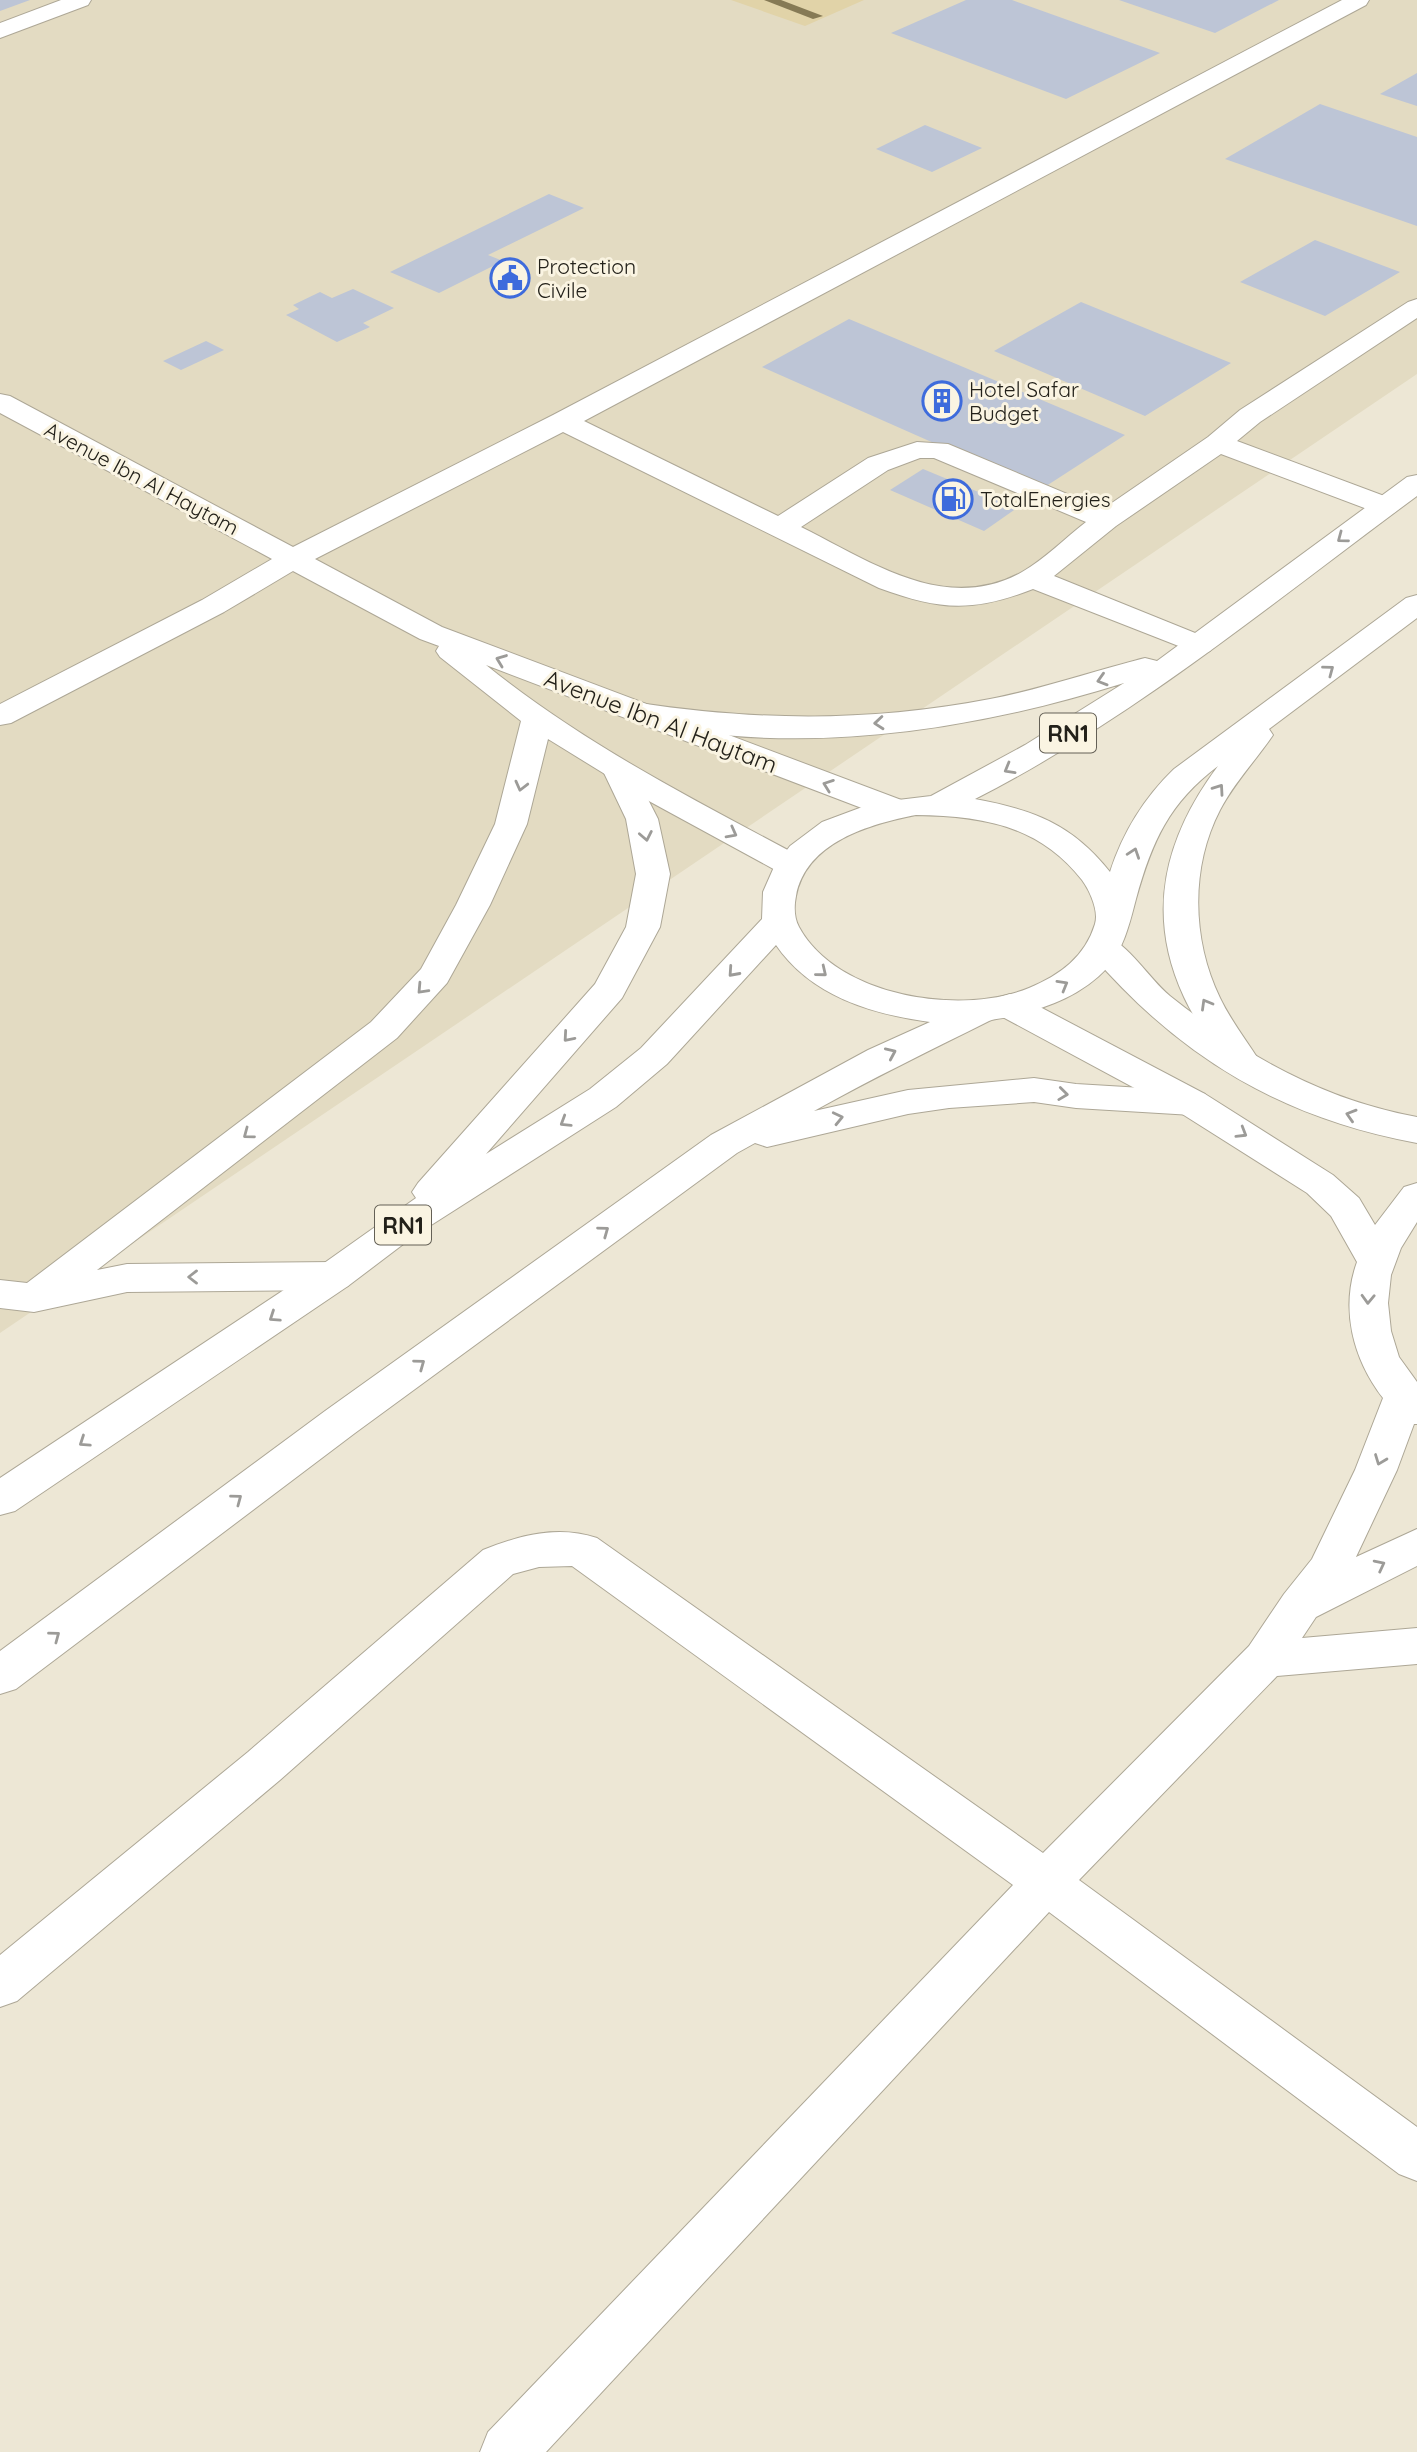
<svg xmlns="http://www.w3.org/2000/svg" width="1417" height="2452" viewBox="0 0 1417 2452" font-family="Quicksand,sans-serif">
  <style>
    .built { fill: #e3dbc2 }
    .green { fill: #e1d3a8 }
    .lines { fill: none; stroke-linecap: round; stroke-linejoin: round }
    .stream { fill: #867a55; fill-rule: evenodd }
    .building { fill: #bdc5d6 }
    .minor-casing { stroke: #ada796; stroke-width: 2 }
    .highway-casing { stroke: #ada796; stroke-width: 2 }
    .minor { fill: #fff; fill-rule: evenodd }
    .highway { fill: #fff; fill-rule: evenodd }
    .oneway { stroke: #9c9b98 }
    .labels { text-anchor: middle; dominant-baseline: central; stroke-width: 6; stroke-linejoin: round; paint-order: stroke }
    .far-poi-label { font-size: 21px; fill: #23211a; stroke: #faf4e2; text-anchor: start }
    .far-street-label { font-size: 21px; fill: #23211a; stroke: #faf4e2 }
    .shield { fill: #faf4e2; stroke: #646056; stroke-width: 2 }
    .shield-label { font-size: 23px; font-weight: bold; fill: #23211a }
    .street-label { font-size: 24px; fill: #23211a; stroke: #faf4e2 }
  </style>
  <rect width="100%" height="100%" fill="#ede7d5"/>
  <path class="built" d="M 0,0 L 1417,0 L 1417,374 L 0,1333 Z"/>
  <path class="green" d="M 731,0 L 864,0 L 805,26 Z"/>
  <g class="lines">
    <path class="stream" d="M 764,0 L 781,0 L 823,16 L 813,19 Z"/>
  </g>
  <g class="building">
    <path d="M 0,0 L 30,0 L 0,11 Z"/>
    <path d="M 966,0 L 1012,0 L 1160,53 L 1066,99 L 891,33 Z"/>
    <path d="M 1119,0 L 1279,0 L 1215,33 Z"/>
    <path d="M 1417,73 L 1417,106 L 1380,94 Z"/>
    <path d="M 1320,104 L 1417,137 L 1417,226 L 1225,159 Z"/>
    <path d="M 925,125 L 982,148 L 932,172 L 876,149 Z"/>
    <path d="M 549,194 L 584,208 L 488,255 L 503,261 L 439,293 L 390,272 Z"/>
    <path d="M 1315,240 L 1400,272 L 1325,316 L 1240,282 Z"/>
    <path d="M 353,289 L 394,308 L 363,323 L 370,327 L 337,342 L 286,315 L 299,309 L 293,305 L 320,292 L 332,298 Z"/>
    <path d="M 1081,302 L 1231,363 L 1145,416 L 994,351 Z"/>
    <path d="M 849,319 L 1125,435 L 1040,490 L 762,367 Z"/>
    <path d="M 206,341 L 224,350 L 181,370 L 163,361 Z"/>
    <path d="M 923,469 L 1017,508 L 984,531 L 890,490 Z"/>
  </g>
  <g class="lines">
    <g class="minor-casing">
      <g id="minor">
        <path d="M 61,0 L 91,0 L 88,5 L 0,38 L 0,23 Z"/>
        <path d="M 1342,0 L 1369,0 L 1366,5 L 584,421 L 778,516 L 868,458 L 917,442 L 948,444 L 1103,509 L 1208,437 L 1240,410 L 1408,302 L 1417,299 L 1417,318 L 1260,422 L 1237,441 L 1395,500 L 1399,506 L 1395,512 L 1385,515 L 1375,512 L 1221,454 L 1116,526 L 1054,576 L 1210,639 L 1214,645 L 1210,651 L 1199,654 L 1033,589 C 972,613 939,610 879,588 L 563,432 L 315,559 L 442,627 L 904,801 L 908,808 L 904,815 L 892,818 L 880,815 L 486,665 C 582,743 694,800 803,858 L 808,865 L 803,872 L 791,875 L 779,872 L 647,800 L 548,739 L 527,824 L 490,905 L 447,983 L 397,1038 L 97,1270 L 127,1264 L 334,1262 L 348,1266 L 354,1276 L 348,1286 L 334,1290 L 127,1292 L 34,1312 L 0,1308 L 0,1280 L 27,1283 L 371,1022 L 421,969 L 456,905 L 495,824 L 521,721 L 440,657 L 436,651 L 439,646 L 420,639 L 293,571 L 224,612 L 11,723 L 0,725 L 0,704 L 202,600 L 272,559 L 0,413 L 0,394 L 10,396 L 293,547 L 553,415 ZM 920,458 L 934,458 L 1086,522 C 1065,538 1045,559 1022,572 C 945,615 870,561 801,527 L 888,470 Z"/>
        <path d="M 1104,936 C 1128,942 1149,979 1170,996 C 1244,1055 1323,1100 1417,1117 L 1417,1143 C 1282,1118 1181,1058 1092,955 L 1087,947 L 1092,939 Z"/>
        <path d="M 1010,994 L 1023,998 L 1205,1094 L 1333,1175 L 1359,1198 L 1375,1225 L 1404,1187 L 1417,1183 L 1417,1222 L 1401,1248 L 1391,1275 L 1388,1303 L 1391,1331 L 1399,1357 L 1417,1382 L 1417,1424 L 1414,1424 L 1397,1470 L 1356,1557 L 1417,1529 L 1417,1566 L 1316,1617 L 1302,1638 L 1417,1628 L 1417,1664 L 1277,1676 L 1079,1880 L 1417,2127 L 1417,2181 L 1399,2174 L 1049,1912 L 546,2452 L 480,2452 L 488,2432 L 1013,1885 L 572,1566 L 539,1567 L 513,1574 L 280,1780 L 17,2001 L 0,2007 L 0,1955 L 248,1752 L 483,1550 C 520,1535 558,1525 597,1538 L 1043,1853 L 1249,1646 L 1284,1594 L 1312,1559 L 1355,1470 L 1383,1398 C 1353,1359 1340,1309 1357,1262 L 1331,1216 L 1307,1193 L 1179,1112 L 997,1014 L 992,1006 L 997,998 Z"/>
      </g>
    </g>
    <g class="highway-casing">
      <path id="highway" d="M 1417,475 L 1417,496 C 1273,602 1136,717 975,799 C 1034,810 1072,824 1110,872 C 1123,832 1144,798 1174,769 L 1406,598 L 1417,595 L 1417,618 L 1269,729 L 1273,735 C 1256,760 1234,783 1220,810 C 1190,868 1192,940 1220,998 C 1231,1021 1247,1041 1260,1062 L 1255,1071 L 1242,1074 L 1229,1071 C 1214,1046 1196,1023 1184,997 C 1145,913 1165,837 1218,766 C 1169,803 1152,841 1136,899 C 1130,922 1124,948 1108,967 C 1082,995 1051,1006 1015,1016 C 1007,1018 996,1018 989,1021 C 931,1050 871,1079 814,1111 L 908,1090 L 1034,1078 L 1076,1084 L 1192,1091 L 1205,1094 L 1210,1103 L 1205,1112 L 1192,1115 L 1076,1108 L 1034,1102 L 949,1108 L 908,1114 L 767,1147 L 755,1143 L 737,1153 L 355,1433 L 16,1689 L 0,1694 L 0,1651 L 325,1411 L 711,1135 L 868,1050 L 930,1022 C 871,1014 811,996 776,945 L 667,1064 L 616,1107 L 414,1236 L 348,1286 L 15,1511 L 0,1515 L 0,1478 L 320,1266 L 416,1198 L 412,1192 L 418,1183 L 595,984 L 626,927 L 636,874 L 626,819 L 604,773 L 609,766 L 620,763 L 631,766 L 658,819 L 670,874 L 660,927 L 622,998 L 486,1154 L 590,1089 L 641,1048 L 762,919 L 763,892 L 774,867 L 790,846 L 822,822 L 873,803 L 931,796 L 1025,745 L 1124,683 C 968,732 789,759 628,719 L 623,712 L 628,705 L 639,703 C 759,721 870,722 990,699 C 1043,689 1093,671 1145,658 L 1157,661 L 1407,477 ZM 916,815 C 982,816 1039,825 1082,880 C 1090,891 1099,911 1095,924 C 1085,957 1060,975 1029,988 C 961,1016 837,997 799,927 C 794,918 794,906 796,896 C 806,842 870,824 916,815 Z"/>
    </g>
    <use href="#minor" class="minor"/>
    <use href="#highway" class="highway"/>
  </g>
  <defs><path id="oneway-chevron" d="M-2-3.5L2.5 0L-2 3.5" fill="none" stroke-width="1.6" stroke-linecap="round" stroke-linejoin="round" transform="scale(1.75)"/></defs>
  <g class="oneway">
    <use href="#oneway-chevron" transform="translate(1342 538) rotate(143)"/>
    <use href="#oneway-chevron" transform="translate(501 660) rotate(-159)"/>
    <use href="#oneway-chevron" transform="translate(1329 670) rotate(-37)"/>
    <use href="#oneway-chevron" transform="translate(1102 680) rotate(163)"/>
    <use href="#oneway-chevron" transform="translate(879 723) rotate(175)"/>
    <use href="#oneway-chevron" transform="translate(1009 769) rotate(150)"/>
    <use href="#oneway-chevron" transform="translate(828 785) rotate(-160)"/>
    <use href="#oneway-chevron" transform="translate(521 786) rotate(104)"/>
    <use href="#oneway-chevron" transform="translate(1219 789) rotate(-55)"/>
    <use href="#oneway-chevron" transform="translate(732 833) rotate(28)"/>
    <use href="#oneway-chevron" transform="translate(646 836) rotate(79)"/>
    <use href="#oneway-chevron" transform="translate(1134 853) rotate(-71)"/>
    <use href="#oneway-chevron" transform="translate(733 972) rotate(132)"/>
    <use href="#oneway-chevron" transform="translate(822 972) rotate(39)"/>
    <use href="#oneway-chevron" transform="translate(1063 985) rotate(-30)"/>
    <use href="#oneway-chevron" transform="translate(422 989) rotate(133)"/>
    <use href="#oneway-chevron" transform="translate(1206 1004) rotate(-120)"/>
    <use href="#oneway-chevron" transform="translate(568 1037) rotate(131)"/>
    <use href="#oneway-chevron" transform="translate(891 1053) rotate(-24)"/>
    <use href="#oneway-chevron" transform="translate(1063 1094) rotate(7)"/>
    <use href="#oneway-chevron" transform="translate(1351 1115) rotate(-163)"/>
    <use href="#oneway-chevron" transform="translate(838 1118) rotate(-13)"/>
    <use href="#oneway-chevron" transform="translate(565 1122) rotate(148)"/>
    <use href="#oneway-chevron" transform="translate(1242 1133) rotate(31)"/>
    <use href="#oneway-chevron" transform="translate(248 1134) rotate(143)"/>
    <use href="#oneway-chevron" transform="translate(604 1231) rotate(-36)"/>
    <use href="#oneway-chevron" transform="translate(193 1277) rotate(180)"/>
    <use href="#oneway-chevron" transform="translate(1368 1299) rotate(92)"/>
    <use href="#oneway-chevron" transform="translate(274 1317) rotate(146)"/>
    <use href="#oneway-chevron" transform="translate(420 1364) rotate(-36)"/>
    <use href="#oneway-chevron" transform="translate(84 1442) rotate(146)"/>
    <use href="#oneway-chevron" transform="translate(1380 1460) rotate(111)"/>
    <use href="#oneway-chevron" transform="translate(237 1499) rotate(-37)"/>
    <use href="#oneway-chevron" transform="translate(1380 1565) rotate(-27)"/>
    <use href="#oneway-chevron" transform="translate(55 1636) rotate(-37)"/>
  </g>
  <defs>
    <g id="civic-ring" transform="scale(2.0125)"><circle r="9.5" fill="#faf4e2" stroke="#3e6bdc" stroke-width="1.5"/><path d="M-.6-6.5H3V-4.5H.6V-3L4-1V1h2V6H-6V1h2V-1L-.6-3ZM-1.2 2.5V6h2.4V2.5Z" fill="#3e6bdc"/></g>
    <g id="building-ring" transform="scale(2.0125)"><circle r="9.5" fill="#faf4e2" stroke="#3e6bdc" stroke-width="1.5"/><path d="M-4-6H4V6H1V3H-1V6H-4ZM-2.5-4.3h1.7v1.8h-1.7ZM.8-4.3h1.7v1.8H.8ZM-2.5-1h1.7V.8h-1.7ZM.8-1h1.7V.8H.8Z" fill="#3e6bdc"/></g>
    <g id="fuel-ring" transform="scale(2.0125)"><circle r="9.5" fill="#faf4e2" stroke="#3e6bdc" stroke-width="1.5"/><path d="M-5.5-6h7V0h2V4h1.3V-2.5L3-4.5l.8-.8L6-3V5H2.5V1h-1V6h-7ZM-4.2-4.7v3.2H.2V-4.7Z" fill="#3e6bdc"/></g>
  </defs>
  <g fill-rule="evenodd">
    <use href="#civic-ring" x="510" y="278"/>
    <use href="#building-ring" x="942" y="401"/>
    <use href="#fuel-ring" x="953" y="499"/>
  </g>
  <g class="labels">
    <g class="far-poi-label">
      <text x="537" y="266">Protection<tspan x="537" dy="24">Civile</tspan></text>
      <text x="969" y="389">Hotel Safar<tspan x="969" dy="24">Budget</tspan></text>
      <text x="980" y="499">TotalEnergies</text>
    </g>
    <g class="far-street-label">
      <text transform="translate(142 478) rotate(28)">Avenue Ibn Al Haytam</text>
    </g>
    <g class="shield">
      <rect x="1040" y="713.5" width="56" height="39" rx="5"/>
      <rect x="375" y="1205.5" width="56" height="39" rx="5"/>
    </g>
    <g class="shield-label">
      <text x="1068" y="733">RN1</text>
      <text x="403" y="1225">RN1</text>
    </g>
    <g class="street-label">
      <text transform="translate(661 721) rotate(21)">Avenue Ibn Al Haytam</text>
    </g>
  </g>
</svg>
